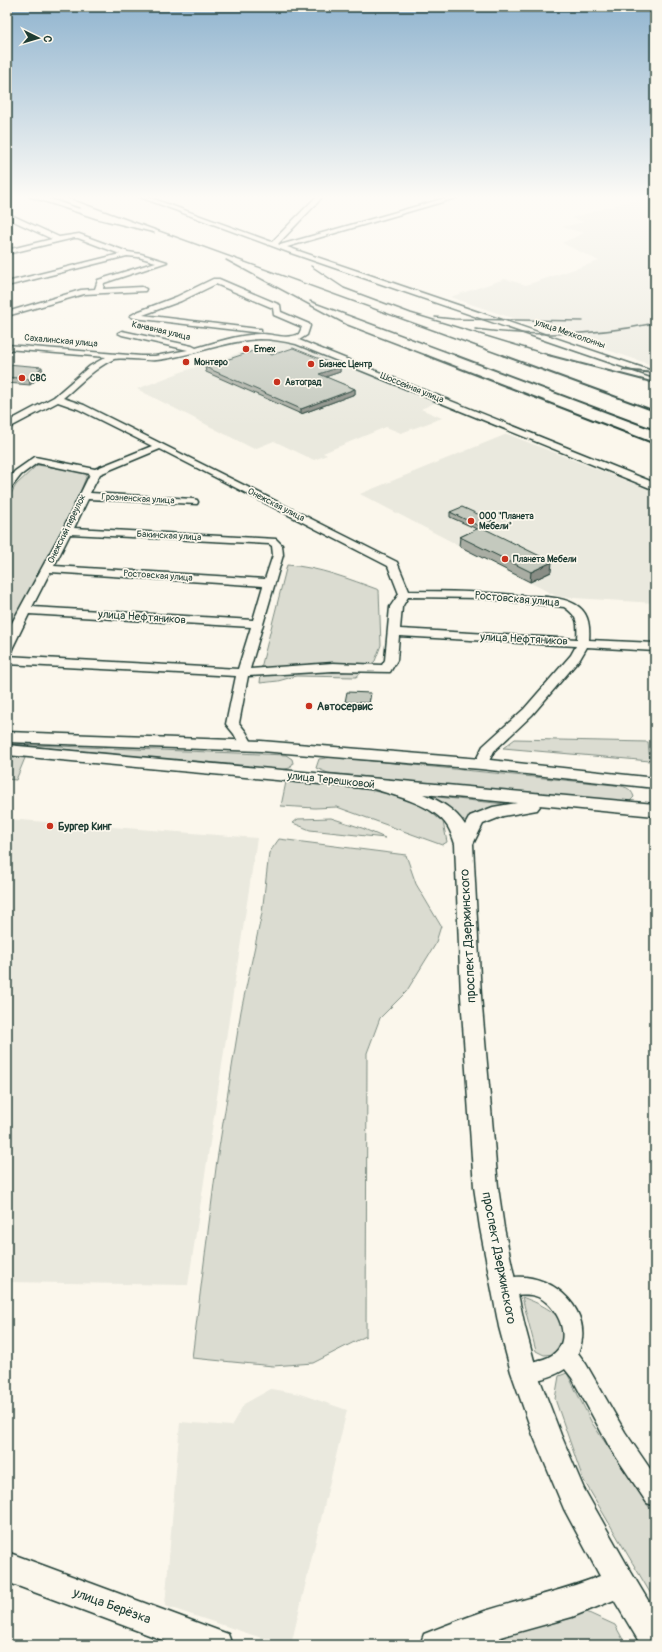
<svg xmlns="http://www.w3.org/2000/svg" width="662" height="1652" viewBox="0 0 662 1652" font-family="Pangolin,sans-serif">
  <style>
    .built { fill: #eae9de }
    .green { fill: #dbdcd1; stroke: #7d8c82 }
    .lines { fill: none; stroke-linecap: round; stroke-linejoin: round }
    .minor-casing { stroke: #1f3d34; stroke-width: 3 }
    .major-casing { stroke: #1f3d34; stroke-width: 3 }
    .minor { fill: #fbf7ec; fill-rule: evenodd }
    .major { fill: #fbf7ec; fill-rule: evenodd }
    .rail-far1 { stroke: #1f3d34; stroke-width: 1.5 }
    .rail { stroke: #1f3d34; stroke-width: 2 }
    .wall { fill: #a9ada3; stroke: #1f3d34 }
    .shaded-wall { fill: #898d85; stroke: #1f3d34 }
    .building { fill: #c4c9be; stroke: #1f3d34 }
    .poi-dot { fill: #c8321e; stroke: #fbf7ec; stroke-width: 1.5 }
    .labels { text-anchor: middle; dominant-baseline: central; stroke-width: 3.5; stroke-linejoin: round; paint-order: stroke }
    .far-street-label { font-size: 9px; fill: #1f3d34; stroke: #fbf7ec }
    .far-poi-label { font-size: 9px; font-weight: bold; fill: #1f3d34; stroke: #fbf7ec; text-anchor: start }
    .street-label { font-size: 11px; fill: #1f3d34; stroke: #fbf7ec }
    .poi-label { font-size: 11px; font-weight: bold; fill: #1f3d34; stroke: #fbf7ec; text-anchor: start }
    .near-street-label { font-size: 13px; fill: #1f3d34; stroke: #fbf7ec }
  </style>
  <rect width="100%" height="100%" fill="#fbf7ec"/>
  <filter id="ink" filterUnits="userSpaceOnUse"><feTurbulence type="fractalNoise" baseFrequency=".025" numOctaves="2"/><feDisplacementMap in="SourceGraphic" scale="8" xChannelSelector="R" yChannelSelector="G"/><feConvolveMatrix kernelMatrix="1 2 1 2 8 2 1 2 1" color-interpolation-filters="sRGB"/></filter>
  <g filter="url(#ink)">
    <g class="built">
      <path d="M 640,198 L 655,201 L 655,366 L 450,297 L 505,279 L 526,285 L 599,261 L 562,243 L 584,233 L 562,227 L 584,222 L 571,218 Z"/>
      <path d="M 279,340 L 437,402 L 421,409 L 442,418 L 401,433 L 386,427 L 323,453 L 327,455 L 314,460 L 274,441 L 254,449 L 137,389 L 184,371 Z"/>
      <path d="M 507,434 L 655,492 L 655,603 L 558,597 L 360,494 Z"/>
      <path d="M 7,819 L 257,838 L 188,1285 L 7,1282 Z"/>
      <path d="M 271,1389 L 300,1394 L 347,1410 L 291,1645 L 283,1645 L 165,1606 L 180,1422 L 231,1426 L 244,1404 Z"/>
    </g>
    <g class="green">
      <path d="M 37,465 L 88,472 L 78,498 L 7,639 L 7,501 L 16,485 Z"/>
      <path d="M 287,565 C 319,567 349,579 379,590 L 381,645 L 375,661 L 356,677 L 296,676 L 278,681 L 260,683 L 262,664 Z"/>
      <path d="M 515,739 L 648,742 L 650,761 L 503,748 Z"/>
      <path d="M 7,744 L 286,755 L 292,759 L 293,763 L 290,768 L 280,770 Z"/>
      <path d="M 7,756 L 25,758 L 16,780 L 7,779 Z"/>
      <path d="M 333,757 L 614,785 C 623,786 631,787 634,797 L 629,802 L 614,801 L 328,773 L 316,768 L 319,759 Z"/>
      <path d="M 286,782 C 330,786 380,786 421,806 C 429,809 436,817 443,822 L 447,842 L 442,845 L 337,807 L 315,808 L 281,806 Z"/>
      <path d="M 427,796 L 505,804 C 488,809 476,812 463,825 Z"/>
      <path d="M 331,818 L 362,828 L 385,838 L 310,830 L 293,823 L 298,819 Z"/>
      <path d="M 279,839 L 406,855 L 416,884 L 441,926 L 435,945 L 406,992 L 380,1018 L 367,1053 L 366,1336 L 313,1363 L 273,1366 L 192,1358 L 217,1160 L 241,1011 L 262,913 L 269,853 Z"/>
      <path d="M 522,1297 C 549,1307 581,1323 554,1354 L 544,1355 L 536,1351 Z"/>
      <path d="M 567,1373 L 592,1423 L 655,1516 L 655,1601 L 583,1479 L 555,1399 L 559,1376 Z"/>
      <path d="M 580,1609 L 615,1625 L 626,1645 L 510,1645 L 501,1637 Z"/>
    </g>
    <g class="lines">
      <g class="minor-casing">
        <g id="minor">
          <path d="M 140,197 L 148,197 L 272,242 L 316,197 L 322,197 L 317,203 L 278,244 L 280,245 L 449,197 L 457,197 L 456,198 L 287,247 L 655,372 L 655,378 L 288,252 Z"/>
          <path d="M 7,213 L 59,237 L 79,234 L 128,252 L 141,254 L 167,262 L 104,283 L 103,289 L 142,287 L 146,289 L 145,291 L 84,294 L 7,316 L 7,312 L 81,290 L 95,289 L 98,280 L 156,262 L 138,257 L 127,256 L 7,286 L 7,282 L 120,254 L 78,238 L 74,238 L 7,254 L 7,250 L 52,239 L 7,218 Z"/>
          <path d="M 213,279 L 219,279 L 280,305 L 281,312 L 309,324 L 310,326 L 307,335 L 299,340 L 655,483 L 655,490 L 296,344 C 283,341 272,339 259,339 C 224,341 192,356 157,360 C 147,361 121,357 114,359 C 95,367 79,385 63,398 L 84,405 L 397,562 L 409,591 C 448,591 487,592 525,596 C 542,597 565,596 579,607 C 589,615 590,627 589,640 L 655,643 L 655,651 L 587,647 L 580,659 L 532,715 L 494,751 L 486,767 L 476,767 L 474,764 L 483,746 L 524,709 L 571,655 L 576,646 L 399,636 L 397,660 L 390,672 L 333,671 L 248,676 L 239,723 L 246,732 L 254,746 L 252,749 L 242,749 L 234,734 L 226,724 L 236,676 L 7,664 L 7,656 L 238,669 L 251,627 L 29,614 L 11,651 L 7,652 L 7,632 L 62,531 L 90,474 L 37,463 L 21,475 L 10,489 L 7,490 L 7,480 L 15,471 L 35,457 L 95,469 L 152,446 L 78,409 L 58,402 L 7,429 L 7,422 L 54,397 L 90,366 L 106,357 L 7,349 L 7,345 L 141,356 L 155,356 L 188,350 L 122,335 L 118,333 L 122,331 L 192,346 L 196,348 C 217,342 238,335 260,334 C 275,334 285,340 299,334 L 302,327 L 274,315 L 273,308 L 216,284 L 181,301 L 143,315 L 258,329 L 261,329 L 261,333 L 134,318 L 130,316 L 137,312 L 176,297 ZM 160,449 L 388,566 L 399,594 L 390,607 L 385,660 L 382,665 L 333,663 L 250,669 L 283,555 L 282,545 L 276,539 L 74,528 L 88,499 L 197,504 L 198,502 L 197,500 L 193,499 L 90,493 L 100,474 ZM 70,534 L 269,544 L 272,546 L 273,555 L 265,579 L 54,566 ZM 50,572 L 263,586 L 253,620 L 32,607 ZM 408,597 L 480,598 L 564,607 C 578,616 578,623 577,639 L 400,629 L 402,607 Z"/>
          <path d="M 515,1277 C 555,1274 596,1313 578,1353 L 586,1364 L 625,1432 L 655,1476 L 655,1506 L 647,1503 L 609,1446 L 572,1378 L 565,1369 C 553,1377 531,1384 517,1379 L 514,1372 L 517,1365 C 528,1361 542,1362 552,1355 C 574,1340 558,1306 538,1297 C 524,1291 510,1298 496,1293 L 493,1287 L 496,1281 Z"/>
        </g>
      </g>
      <g class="major-casing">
        <g id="major">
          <path d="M 7,732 L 261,741 L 481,759 L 655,778 L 655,788 L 481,769 L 261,751 L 7,742 Z"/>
          <path d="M 7,745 L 655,804 L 655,816 L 539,805 L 540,806 L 537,810 L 503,816 L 483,824 L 473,844 L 481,996 L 498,1187 L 504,1228 L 525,1327 L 537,1372 L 561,1435 L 584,1489 L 631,1572 L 655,1612 L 655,1645 L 641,1645 L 614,1600 L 572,1617 L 500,1637 L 503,1645 L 420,1645 L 424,1634 C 444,1626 464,1618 485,1611 C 523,1599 562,1591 600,1576 L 564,1509 L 533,1435 L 511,1372 L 499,1327 L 480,1228 L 474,1187 L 461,996 L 455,844 C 453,838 451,832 448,827 C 435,805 396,796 374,789 L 7,755 ZM 423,794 L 517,803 L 493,807 L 470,816 L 465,825 C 455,809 440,801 423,794 Z"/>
          <path d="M 7,1552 L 217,1630 L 228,1634 L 232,1645 L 176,1645 L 7,1582 Z"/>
        </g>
      </g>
      <use href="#minor" class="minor"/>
      <use href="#major" class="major"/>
      <g class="rail-far1">
        <path d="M 29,197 L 96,219 L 154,233"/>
        <path d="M 47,197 L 79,208"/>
        <path d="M 66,197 L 504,356"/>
        <path d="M 226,260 L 347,325 L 428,356"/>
        <path d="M 311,266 L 344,288 L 411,313 L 552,356"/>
        <path d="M 310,301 L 458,356"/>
        <path d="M 435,317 L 454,319 L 583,321"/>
        <path d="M 475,329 C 536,337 595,336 655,323"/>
      </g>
      <g class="rail">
        <path d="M 425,355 L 655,444"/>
        <path d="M 455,355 L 655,430"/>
        <path d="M 502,355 L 655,411"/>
        <path d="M 548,355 L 655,383"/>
        <path d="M 623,370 L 655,373"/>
      </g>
    </g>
    <g class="wall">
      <path d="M 272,355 L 340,367 L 340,372 L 325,377 L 355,389 L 355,394 L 301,414 L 206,372 L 205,367 Z"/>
      <path d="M 7,364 L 43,374 L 30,385 L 7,383 Z"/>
      <path d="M 450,512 L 493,526 L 485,529 L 551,572 L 530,582 L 459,546 L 460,537 L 477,529 L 450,517 Z"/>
      <path d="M 370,696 L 369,706 L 345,705 L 345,702 Z"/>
    </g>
    <g class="shaded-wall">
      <path d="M 42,367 L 43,374 L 30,385 L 29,379 Z"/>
      <path d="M 340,367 L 340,372 L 319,379 L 319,374 Z"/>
      <path d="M 355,389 L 355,394 L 301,414 L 301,409 Z"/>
      <path d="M 493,521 L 493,526 L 481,531 L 481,527 Z"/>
      <path d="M 552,562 L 551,572 L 530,582 L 531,572 Z"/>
    </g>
    <g class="building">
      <path d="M 293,348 L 340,367 L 319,374 L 355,389 L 301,409 L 205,367 L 259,349 L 272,355 Z"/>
      <path d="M 7,364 L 42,367 L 29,379 L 7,377 Z"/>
      <path d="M 462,507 L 493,521 L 481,527 L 450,512 Z"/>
      <path d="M 481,527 L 552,562 L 531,572 L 460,537 Z"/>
      <path d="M 347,692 L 371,693 L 369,703 L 345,702 Z"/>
    </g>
  </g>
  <linearGradient id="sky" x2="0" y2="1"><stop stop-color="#90b4cf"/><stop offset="0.46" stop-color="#fdfbf6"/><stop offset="1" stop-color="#fdfbf6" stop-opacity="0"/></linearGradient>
  <rect width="662" height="428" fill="url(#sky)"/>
  <g class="poi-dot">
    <circle cx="246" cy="349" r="4"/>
    <circle cx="186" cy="362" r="4"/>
    <circle cx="311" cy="364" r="4"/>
    <circle cx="22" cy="378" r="4"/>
    <circle cx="277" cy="382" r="4"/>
    <circle cx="471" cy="521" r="4"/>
    <circle cx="505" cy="559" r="4"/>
    <circle cx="309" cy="706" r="4"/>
    <circle cx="50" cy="826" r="4"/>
  </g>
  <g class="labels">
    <g class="far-street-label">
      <text transform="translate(161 331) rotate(13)">Канавная улица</text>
      <text transform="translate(570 334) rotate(19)">улица Мехколонны</text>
      <text transform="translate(61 341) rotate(5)">Сахалинская улица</text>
      <text transform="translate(412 388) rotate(22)">Шоссейная улица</text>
      <text transform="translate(138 499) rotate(3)">Грозненская улица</text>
      <text transform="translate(276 505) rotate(27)">Онежская улица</text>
      <text transform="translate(67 529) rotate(-64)">Онежский переулок</text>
      <text transform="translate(169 536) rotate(3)">Бакинская улица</text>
      <text transform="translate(158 576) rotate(4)">Ростовская улица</text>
    </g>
    <g class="far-poi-label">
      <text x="254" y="349">Emex</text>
      <text x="194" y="362">Монтеро</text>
      <text x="319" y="364">Бизнес Центр</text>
      <text x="30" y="378">СВС</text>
      <text x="285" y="382">Автоград</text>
      <text x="479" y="516">ООО "Планета<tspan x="479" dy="10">Мебели"</tspan></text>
      <text x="513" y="559">Планета Мебели</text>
    </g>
    <g class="street-label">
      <text transform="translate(517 599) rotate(5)">Ростовская улица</text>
      <text transform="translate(142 617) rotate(4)">улица Нефтяников</text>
      <text transform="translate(524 639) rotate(3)">улица Нефтяников</text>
      <text transform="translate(331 780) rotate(6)">улица Терешковой</text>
    </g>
    <g class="poi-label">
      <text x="317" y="706">Автосервис</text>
      <text x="58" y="826">Бургер Кинг</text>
    </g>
    <g class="near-street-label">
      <text transform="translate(468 936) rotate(-93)">проспект Дзержинского</text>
      <text transform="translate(499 1258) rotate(79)">проспект Дзержинского</text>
      <text transform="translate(112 1606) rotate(20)">улица Берёзка</text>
    </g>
  </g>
  <rect width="662" height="1652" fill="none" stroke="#fbf7ec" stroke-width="24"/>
  <rect x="12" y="12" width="638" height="1628" fill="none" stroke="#1f3d34" stroke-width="1.5" filter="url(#ink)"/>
  <g transform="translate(38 38) rotate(95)" stroke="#fbf7ec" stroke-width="3" paint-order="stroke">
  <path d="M0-3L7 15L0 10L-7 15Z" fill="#1f3d34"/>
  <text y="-6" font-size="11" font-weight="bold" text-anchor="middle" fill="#1f3d34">С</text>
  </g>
</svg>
